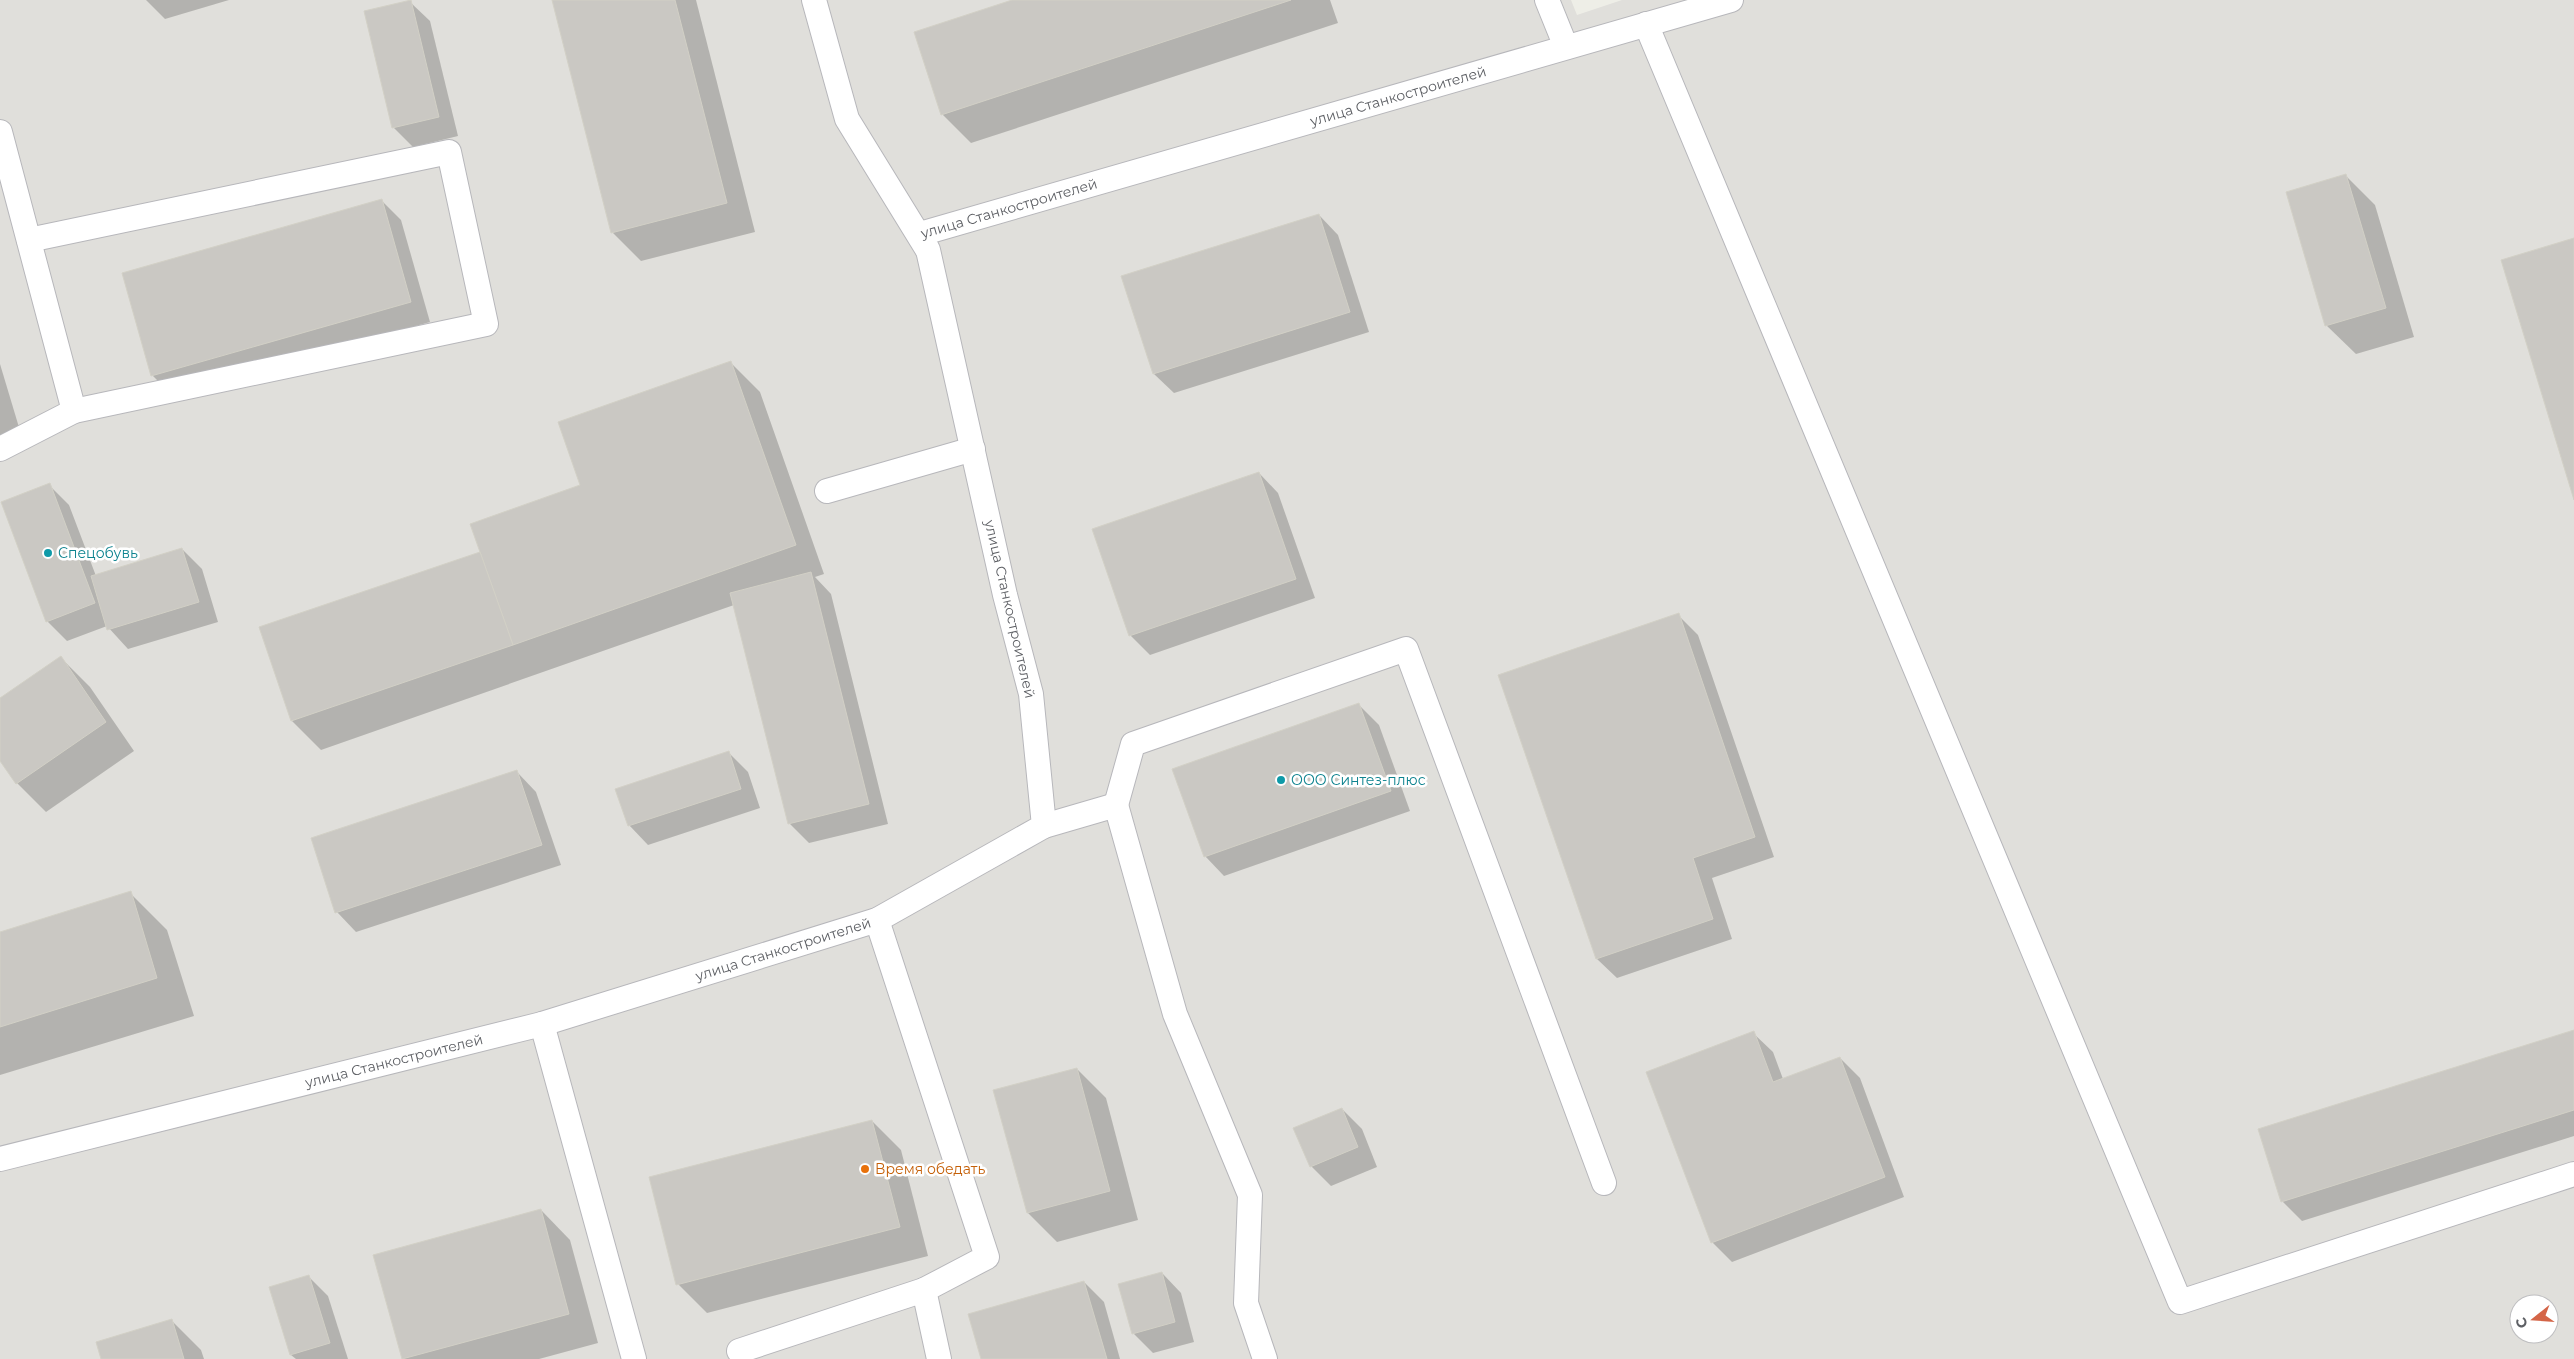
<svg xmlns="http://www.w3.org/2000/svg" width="2574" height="1359" viewBox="0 0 2574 1359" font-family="Montserrat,sans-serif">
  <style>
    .industrial { fill: #e0dfdb; fill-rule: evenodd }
    .shadow { fill: #0003 }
    .building { fill: #cac8c3; stroke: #d2d0c6 }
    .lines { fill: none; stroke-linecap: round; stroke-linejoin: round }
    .service-casing { stroke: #b7b7bb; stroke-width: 26 }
    .service { stroke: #fff; stroke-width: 24 }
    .culture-dot { fill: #0f9aa8; stroke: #fff; stroke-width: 2 }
    .food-dot { fill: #e8710a; stroke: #fff; stroke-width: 2 }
    .labels { text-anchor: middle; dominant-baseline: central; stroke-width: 5; stroke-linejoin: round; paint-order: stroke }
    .street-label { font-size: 14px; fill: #5e6065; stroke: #fff }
    .culture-label { font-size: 14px; fill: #0d838f; stroke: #fff; text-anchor: start }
    .food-label { font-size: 14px; fill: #c56008; stroke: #fff; text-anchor: start }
  </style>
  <rect width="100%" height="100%" fill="#eeeee7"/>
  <path class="industrial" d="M 0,0 L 1571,0 L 1577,15 L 1622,0 L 2574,0 L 2574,1359 L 0,1359 ZM 2519,1304 L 2549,1304 L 2549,1334 L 2519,1334 Z"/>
  <g class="shadow">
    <path d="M 146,0 L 229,0 L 165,19 Z"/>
    <path d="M 553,0 L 696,0 L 755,232 L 641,261 L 612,232 Z"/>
    <path d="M 1016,0 L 1330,0 L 1338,23 L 971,143 L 942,114 Z"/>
    <path d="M 410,2 L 430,21 L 458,136 L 413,147 L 393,127 Z"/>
    <path d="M 2346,176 L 2375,205 L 2414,337 L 2356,354 L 2326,325 Z"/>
    <path d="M 381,200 L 401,220 L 430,322 L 172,395 L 152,375 Z"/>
    <path d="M 1319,215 L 1338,235 L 1369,332 L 1174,393 L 1154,374 Z"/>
    <path d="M 731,363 L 760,392 L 824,574 L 815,577 L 831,594 L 888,824 L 809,843 L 789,823 L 734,605 L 321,750 L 292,721 L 482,553 L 582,485 Z"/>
    <path d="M 0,364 L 21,434 L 0,441 Z"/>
    <path d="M 1259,473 L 1278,493 L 1315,598 L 1150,655 L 1130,635 Z"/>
    <path d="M 49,485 L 69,505 L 96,576 L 182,549 L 202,569 L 218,622 L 128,649 L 107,626 L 67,641 L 47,621 Z"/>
    <path d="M 1678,615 L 1698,635 L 1774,857 L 1712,878 L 1732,939 L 1617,978 L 1597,959 Z"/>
    <path d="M 61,658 L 90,687 L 134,751 L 46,812 L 17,783 L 0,759 L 0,700 Z"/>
    <path d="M 1359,705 L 1379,725 L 1410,811 L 1224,876 L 1205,856 Z"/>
    <path d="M 728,752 L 748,772 L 760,808 L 648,845 L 629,825 Z"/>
    <path d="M 517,772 L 536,792 L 561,865 L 356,932 L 337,912 Z"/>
    <path d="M 130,893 L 167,930 L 194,1016 L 0,1075 L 0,933 Z"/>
    <path d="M 2574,1032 L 2574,1136 L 2302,1221 L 2282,1201 Z"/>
    <path d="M 1753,1033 L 1773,1052 L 1783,1079 L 1840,1058 L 1860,1078 L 1904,1197 L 1732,1262 L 1712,1242 Z"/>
    <path d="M 1077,1069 L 1106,1098 L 1138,1220 L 1057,1242 L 1028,1213 Z"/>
    <path d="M 1342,1109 L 1362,1129 L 1377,1167 L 1331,1186 L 1311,1166 Z"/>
    <path d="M 872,1121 L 901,1150 L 928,1256 L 707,1313 L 678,1284 Z"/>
    <path d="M 541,1210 L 570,1240 L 598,1343 L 539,1359 L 403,1359 L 375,1256 Z"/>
    <path d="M 1162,1273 L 1181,1293 L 1194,1342 L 1153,1353 L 1133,1333 Z"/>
    <path d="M 308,1276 L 328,1296 L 348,1359 L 296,1359 L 291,1355 Z"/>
    <path d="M 1084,1282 L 1104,1302 L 1120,1359 L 982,1359 Z"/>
    <path d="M 172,1321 L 201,1350 L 204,1359 L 102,1359 Z"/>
  </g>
  <g class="building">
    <path d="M 411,0 L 439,117 L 392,128 L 364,11 Z"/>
    <path d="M 552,0 L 675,0 L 727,203 L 611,233 Z"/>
    <path d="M 1012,0 L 1291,0 L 941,115 L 914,32 Z"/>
    <path d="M 2346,174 L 2386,308 L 2325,326 L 2286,192 Z"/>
    <path d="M 382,199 L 411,302 L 151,376 L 122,273 Z"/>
    <path d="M 1319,214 L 1350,312 L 1153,374 L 1121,276 Z"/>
    <path d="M 2574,238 L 2574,500 L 2501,260 Z"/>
    <path d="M 731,361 L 796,545 L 513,645 L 470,524 L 580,485 L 558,422 Z"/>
    <path d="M 1259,472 L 1296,579 L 1129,636 L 1092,529 Z"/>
    <path d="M 50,483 L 95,603 L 46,622 L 1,502 Z"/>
    <path d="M 182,548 L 199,602 L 107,630 L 91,576 Z"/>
    <path d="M 480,552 L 513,645 L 291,721 L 259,627 Z"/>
    <path d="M 811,572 L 869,804 L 788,824 L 730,593 Z"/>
    <path d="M 1679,613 L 1755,837 L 1693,858 L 1713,919 L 1596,959 L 1498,675 Z"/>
    <path d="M 61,656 L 106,722 L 16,784 L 0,761 L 0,698 Z"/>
    <path d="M 1359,703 L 1391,791 L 1204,857 L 1172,769 Z"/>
    <path d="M 729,751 L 741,789 L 628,826 L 615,789 Z"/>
    <path d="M 517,770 L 542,845 L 335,913 L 311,838 Z"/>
    <path d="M 131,891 L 157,978 L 0,1027 L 0,932 Z"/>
    <path d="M 2574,1030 L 2574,1110 L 2281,1202 L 2258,1129 Z"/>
    <path d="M 1754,1031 L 1773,1082 L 1840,1057 L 1885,1177 L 1711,1243 L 1646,1072 Z"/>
    <path d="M 1077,1068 L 1110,1191 L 1027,1213 L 993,1090 Z"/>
    <path d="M 1342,1108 L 1358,1147 L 1310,1167 L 1293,1128 Z"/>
    <path d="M 872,1120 L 900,1227 L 676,1285 L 649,1177 Z"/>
    <path d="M 541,1209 L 569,1314 L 402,1359 L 373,1255 Z"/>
    <path d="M 1162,1272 L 1175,1322 L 1132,1334 L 1118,1284 Z"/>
    <path d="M 309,1275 L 330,1343 L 290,1355 L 269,1287 Z"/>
    <path d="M 1084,1281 L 1107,1359 L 981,1359 L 968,1314 Z"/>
    <path d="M 172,1319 L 184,1359 L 101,1359 L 96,1342 Z"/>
  </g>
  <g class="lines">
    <g class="service-casing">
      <g id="service">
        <path d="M 814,0 L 847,119 L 927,249"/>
        <path d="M 1547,0 L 1566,47"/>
        <path d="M 1646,24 L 2180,1302 L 2574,1174"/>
        <path d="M 0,132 L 74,411 L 0,449"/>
        <path d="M 29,240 L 449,152 L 486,324 L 74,411"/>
        <path d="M 827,491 L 973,449"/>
        <path d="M 1116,805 L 1133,744 L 1406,649 L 1604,1183"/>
        <path d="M 1044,826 L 1116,805 L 1175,1014 L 1250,1195 L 1246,1303 L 1265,1359"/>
        <path d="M 877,920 L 987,1257 L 924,1290 L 939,1359"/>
        <path d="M 542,1024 L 634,1359"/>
        <path id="s1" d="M 0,1159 L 542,1024 L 877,920 L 1044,826 L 1031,694 L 1005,595 L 928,250 L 920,234 L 1731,0"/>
        <path d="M 739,1351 L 924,1290"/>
      </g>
    </g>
    <use href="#service" class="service"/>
  </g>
  <g class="culture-dot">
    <circle cx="48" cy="553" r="5"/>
    <circle cx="1281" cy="780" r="5"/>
  </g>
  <circle class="food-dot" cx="865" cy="1169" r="5"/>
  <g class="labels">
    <g class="street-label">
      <text stroke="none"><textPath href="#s1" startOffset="2205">улица Станкостроителей</textPath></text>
      <text stroke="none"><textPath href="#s1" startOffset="1800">улица Станкостроителей</textPath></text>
      <text transform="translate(1010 609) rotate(77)">улица Станкостроителей</text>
      <text stroke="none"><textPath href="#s1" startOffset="811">улица Станкостроителей</textPath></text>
      <text stroke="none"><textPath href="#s1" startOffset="406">улица Станкостроителей</textPath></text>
    </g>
    <g class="culture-label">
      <text x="58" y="553">Спецобувь</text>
      <text x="1291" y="780">ООО Синтез-плюс</text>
    </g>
    <g class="food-label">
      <text x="875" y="1169">Время обедать</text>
    </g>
  </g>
  <g transform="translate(2534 1319) rotate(253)"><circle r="24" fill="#ffffff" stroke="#bfbfc1"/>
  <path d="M0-4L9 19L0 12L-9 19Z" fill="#d46547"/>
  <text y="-8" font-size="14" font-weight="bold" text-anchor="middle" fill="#5e6065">С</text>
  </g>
</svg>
